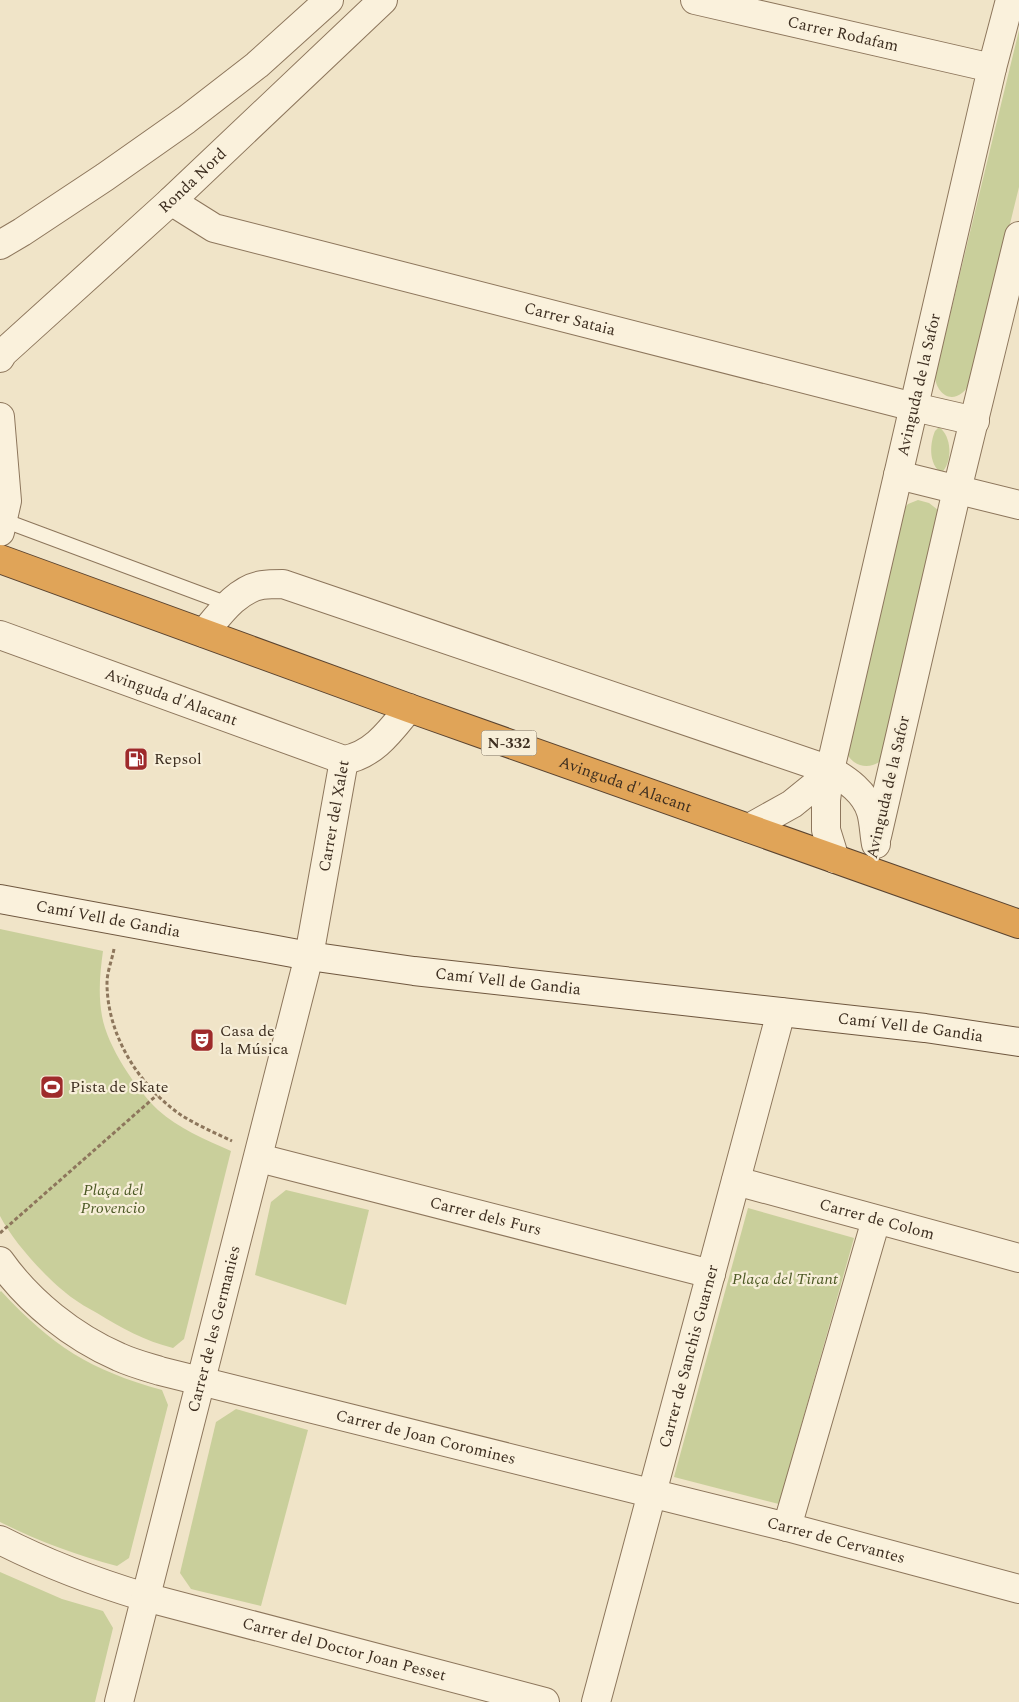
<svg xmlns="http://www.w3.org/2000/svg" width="1019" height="1702" viewBox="0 0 1019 1702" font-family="Spectral,serif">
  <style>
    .green { fill: #c9cf9b }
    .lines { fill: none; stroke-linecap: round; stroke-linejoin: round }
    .lane-casing { stroke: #8d765c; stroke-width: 16 }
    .street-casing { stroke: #8d765c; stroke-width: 30 }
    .secondary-casing { stroke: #6f573f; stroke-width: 30 }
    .highway-casing { stroke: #5b4430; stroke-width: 30 }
    .path { stroke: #8d765c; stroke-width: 3; stroke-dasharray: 4 2.5; stroke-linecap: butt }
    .lane { stroke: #faf1dc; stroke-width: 14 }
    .street { stroke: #faf1dc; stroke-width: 28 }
    .secondary { stroke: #faf1dc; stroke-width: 28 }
    .highway { stroke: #e0a458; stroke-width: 28 }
    .labels { text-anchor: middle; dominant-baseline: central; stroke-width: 4.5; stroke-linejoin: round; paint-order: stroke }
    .shield { fill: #f7eed8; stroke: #756857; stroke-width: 1 }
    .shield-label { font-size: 15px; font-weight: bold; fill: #3d2e20 }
    .street-label { font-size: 16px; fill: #3d2e20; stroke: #f7eed8 }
    .poi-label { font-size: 16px; fill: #3d2e20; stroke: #f7eed8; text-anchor: start }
    .park-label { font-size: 16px; font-style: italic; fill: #4d5a26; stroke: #f7eed8 }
  </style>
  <rect width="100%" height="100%" fill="#f0e4c8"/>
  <g class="green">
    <path d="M 1019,30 L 1019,187 L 974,372 C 971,380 969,388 962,393 C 948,404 936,390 935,377 Z"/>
    <path d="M 939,427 C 952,436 953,463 941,473 C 928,463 930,443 935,431 Z"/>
    <path d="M 918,500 L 929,503 L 938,510 L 939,522 L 883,759 C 870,771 853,767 846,752 L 902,511 L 908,504 Z"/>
    <path d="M 0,929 L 103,951 C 100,973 98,994 102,1016 C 107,1046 136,1089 158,1110 C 178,1128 206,1140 231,1151 L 184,1339 L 173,1348 C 145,1341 121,1328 97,1313 C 88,1308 79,1303 71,1297 C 47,1279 14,1243 0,1216 Z"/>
    <path d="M 286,1190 L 369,1210 L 346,1305 L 255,1275 L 271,1202 Z"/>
    <path d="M 748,1208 L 854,1238 L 779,1504 L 674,1477 Z"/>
    <path d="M 1,1291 C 52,1346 90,1370 162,1390 L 168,1405 L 129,1558 L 117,1566 C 76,1555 38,1541 0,1522 L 0,1292 Z"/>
    <path d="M 236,1409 L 308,1430 L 261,1606 L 191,1589 L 180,1573 L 216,1422 Z"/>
    <path d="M 0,1572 L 62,1599 L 103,1611 L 113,1628 L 95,1702 L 0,1702 Z"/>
  </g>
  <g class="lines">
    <g class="lane-casing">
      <path id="lane" d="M 3,520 L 228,604"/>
    </g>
    <g class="street-casing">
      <g id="street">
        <path id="s1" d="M 695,0 L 992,68"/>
        <path id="s2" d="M 171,201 L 214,228 L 914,407 L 975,421"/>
        <path d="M 0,245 L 22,232 L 105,177 L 186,120 L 257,65 L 329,0"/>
        <path id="s3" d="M 0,358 L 3,353 L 171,201 L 383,0"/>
        <path d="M 0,417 L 7,501 L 0,532"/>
        <path d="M 898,475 L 1019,505"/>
        <path d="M 204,633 C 219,615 237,589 262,585 C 269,584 276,584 283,584 L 830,770 C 847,780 865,792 871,812 C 874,822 874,834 876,844"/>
        <path id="s4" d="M 0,635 L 344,760 C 374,755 391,730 409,708"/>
        <path d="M 749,828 L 792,804 L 813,787 L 830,770"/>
        <path d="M 877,836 L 957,490 L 1019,236"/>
        <path id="s5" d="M 835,859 L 826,830 L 826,800 L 830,770 L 992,68 L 1010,0"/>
        <path id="s6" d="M 259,1158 L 711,1274"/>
        <path id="s7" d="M 736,1181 L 1019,1258"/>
        <path id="s8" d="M 0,1261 C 29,1302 73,1337 119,1357 C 132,1363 147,1367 160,1371 L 787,1527 L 1019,1589"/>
        <path d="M 787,1527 L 876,1220"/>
        <path id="s9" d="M 0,1540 C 47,1564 95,1582 145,1597 L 545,1702"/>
        <path id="s10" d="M 119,1702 L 309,956 L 344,760"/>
        <path id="s11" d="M 596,1702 L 781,1012"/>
      </g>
    </g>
    <g class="secondary-casing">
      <g id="secondary">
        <path id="s12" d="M 0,899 L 309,956 L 414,971 L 925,1028 L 1019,1042"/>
      </g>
    </g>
    <g class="highway-casing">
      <g id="highway">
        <path id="s13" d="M 0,559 L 409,708 L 1019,924"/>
      </g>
    </g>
    <g class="path">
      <path d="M 114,949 C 112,960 107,972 107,983 C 107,1035 139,1086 181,1115 C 197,1125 215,1133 232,1141"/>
      <path d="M 0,1233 L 157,1095"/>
    </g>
    <use href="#lane" class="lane"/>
    <use href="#street" class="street"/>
    <use href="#secondary" class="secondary"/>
    <use href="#highway" class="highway"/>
  </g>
  <defs>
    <g id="fuel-square" transform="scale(1.25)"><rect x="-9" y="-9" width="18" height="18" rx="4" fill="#9e2a2b" stroke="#f7eed8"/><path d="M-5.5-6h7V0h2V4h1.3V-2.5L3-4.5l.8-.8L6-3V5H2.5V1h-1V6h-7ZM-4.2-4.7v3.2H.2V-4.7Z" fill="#fff"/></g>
    <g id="theatre-square" transform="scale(1.25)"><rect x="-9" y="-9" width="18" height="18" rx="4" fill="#9e2a2b" stroke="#f7eed8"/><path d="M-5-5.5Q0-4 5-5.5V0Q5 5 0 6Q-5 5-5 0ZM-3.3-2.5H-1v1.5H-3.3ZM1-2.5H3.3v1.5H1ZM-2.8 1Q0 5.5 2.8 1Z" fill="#fff"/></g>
    <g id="stadium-square" transform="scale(1.25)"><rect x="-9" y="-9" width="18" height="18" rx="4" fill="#9e2a2b" stroke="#f7eed8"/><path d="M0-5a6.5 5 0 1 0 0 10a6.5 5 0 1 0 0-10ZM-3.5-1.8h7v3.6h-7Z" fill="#fff"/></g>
  </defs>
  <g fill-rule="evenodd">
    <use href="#fuel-square" x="136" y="759"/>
    <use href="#theatre-square" x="202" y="1040"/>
    <use href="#stadium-square" x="52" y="1087"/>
  </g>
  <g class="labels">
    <rect class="shield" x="481.5" y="730.5" width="55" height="25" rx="4"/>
    <g class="shield-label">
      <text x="509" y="743">N-332</text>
    </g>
    <g class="street-label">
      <text stroke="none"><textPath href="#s1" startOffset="152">Carrer Rodafam</textPath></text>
      <text stroke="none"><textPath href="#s3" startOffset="262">Ronda Nord</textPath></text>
      <text stroke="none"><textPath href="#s2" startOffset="418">Carrer Sataia</textPath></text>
      <text stroke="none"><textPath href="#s5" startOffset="486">Avinguda de la Safor</textPath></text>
      <text stroke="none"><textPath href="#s4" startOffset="182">Avinguda d'Alacant</textPath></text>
      <text stroke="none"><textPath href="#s13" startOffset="665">Avinguda d'Alacant</textPath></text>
      <text transform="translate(888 787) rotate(-77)">Avinguda de la Safor</text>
      <text stroke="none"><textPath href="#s10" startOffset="912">Carrer del Xalet</textPath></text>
      <text stroke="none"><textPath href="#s12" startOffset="110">Camí Vell de Gandia</textPath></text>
      <text stroke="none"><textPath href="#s12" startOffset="515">Camí Vell de Gandia</textPath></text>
      <text stroke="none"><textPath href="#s12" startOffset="920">Camí Vell de Gandia</textPath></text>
      <text stroke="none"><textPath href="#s6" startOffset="234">Carrer dels Furs</textPath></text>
      <text stroke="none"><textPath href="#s7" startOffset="146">Carrer de Colom</textPath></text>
      <text stroke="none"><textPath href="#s10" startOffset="385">Carrer de les Germanies</textPath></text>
      <text stroke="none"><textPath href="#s11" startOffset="358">Carrer de Sanchis Guarner</textPath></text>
      <text stroke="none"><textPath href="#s8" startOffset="472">Carrer de Joan Coromines</textPath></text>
      <text stroke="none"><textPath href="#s8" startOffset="895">Carrer de Cervantes</textPath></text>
      <text stroke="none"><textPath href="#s9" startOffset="362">Carrer del Doctor Joan Pesset</textPath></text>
    </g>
    <g class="poi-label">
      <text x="154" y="759">Repsol</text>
      <text x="220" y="1031">Casa de<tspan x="220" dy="18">la Música</tspan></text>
      <text x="70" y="1087">Pista de Skate</text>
    </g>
    <g class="park-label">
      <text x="113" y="1190">Plaça del<tspan x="113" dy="18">Provencio</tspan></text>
      <text x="785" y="1279">Plaça del Tirant</text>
    </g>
  </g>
</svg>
